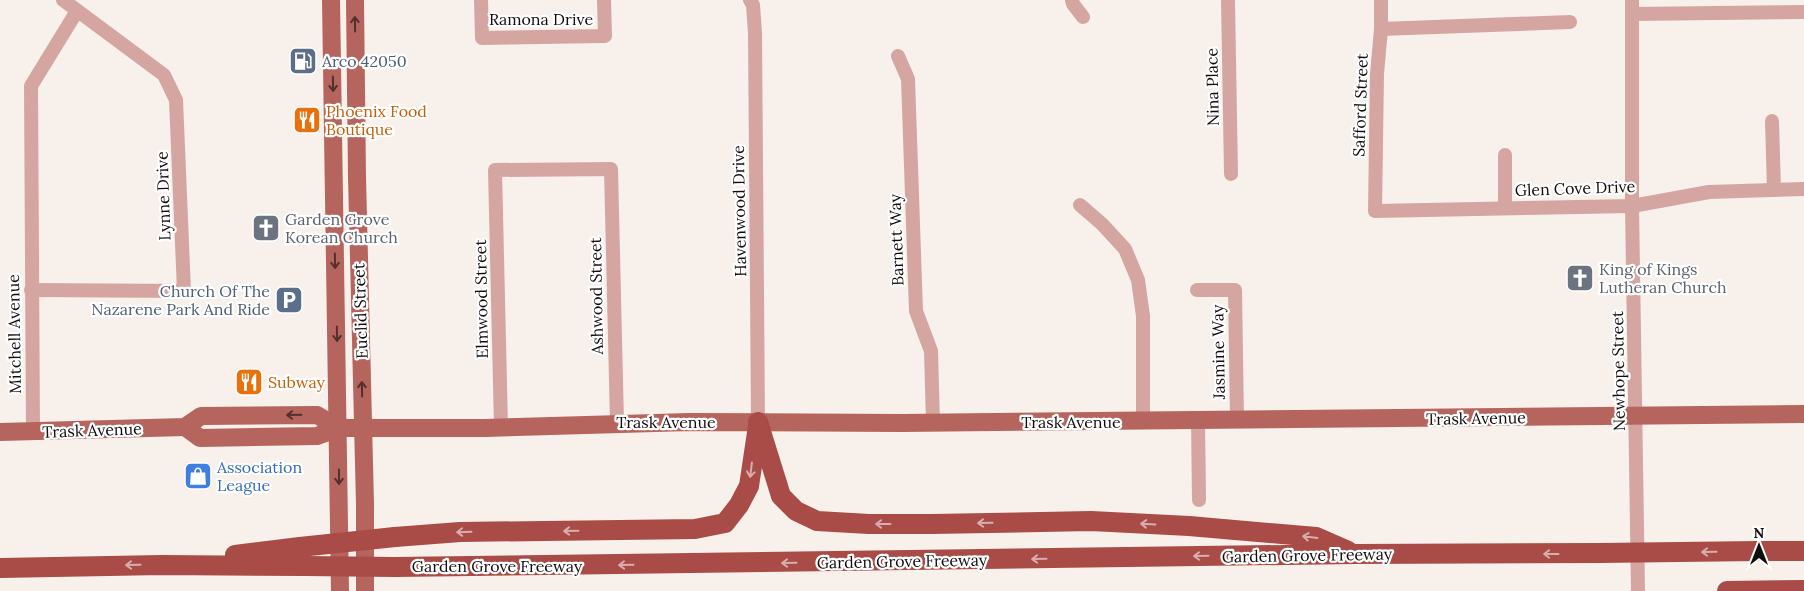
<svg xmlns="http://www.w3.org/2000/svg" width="1804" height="591" viewBox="0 0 1804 591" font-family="Lora,serif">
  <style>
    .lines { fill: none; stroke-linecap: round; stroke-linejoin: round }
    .minor { stroke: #d5a6a1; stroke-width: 14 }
    .major { stroke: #b6645e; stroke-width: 18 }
    .highway { stroke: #a94b46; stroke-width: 20 }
    .highway-bridge { stroke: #a94b46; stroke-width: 20 }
    .oneway { stroke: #52302d }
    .oneway2 { stroke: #d8aeac }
    .labels { text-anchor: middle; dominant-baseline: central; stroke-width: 4.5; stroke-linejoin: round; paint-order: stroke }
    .street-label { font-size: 16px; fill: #100d0c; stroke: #fff }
    .service-label { font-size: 16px; fill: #4e5e75; stroke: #fff; text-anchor: start }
    .food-label { font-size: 16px; fill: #c56008; stroke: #fff; text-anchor: start }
    .worship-label { font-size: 16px; fill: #5b616d; stroke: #fff; text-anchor: start }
    .shop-label { font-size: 16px; fill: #366cbe; stroke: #fff; text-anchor: start }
  </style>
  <rect width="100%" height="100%" fill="#f8f0eb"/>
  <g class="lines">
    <g class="minor">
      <path d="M 481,0 L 482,38 L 605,36 L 604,0"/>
      <path d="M 750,0 L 753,5 L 755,33 L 758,422"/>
      <path d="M 1072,0 L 1073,4 L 1083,17"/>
      <path d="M 1228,0 L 1231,174"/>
      <path d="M 1381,0 L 1381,29 L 1377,74 L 1375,211 L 1632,206 L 1709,192 L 1804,189"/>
      <path d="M 1632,0 L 1632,206 L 1638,591"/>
      <path d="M 1632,14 L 1804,12"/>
      <path d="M 1381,29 L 1570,22"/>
      <path d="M 898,56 L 908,79 L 916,311 L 931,351 L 933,423"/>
      <path d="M 1772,121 L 1774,190"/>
      <path d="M 1505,155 L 1505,208"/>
      <path d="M 1080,205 L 1102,224 L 1125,249 L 1138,280 L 1143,316 L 1143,421"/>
      <path d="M 31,290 L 184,291 L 176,100 L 164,75 L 63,0"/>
      <path d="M 1197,290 L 1235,290 L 1237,420"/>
      <path d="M 1198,420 L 1199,500"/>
      <path d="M 501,427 L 495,170 L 611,169 L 617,423"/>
      <path d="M 33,431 L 31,86 L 77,11"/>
    </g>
    <g class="major">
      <path d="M 331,0 L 340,591"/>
      <path d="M 355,0 L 357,177 L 365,504 L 365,591"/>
      <path d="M 185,427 L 200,438 L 317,436 L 339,428 L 485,428 L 690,422 L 902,423 L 1804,414"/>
      <path d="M 0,432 L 185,427 L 201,416 L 317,415 L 339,428"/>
    </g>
    <g class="highway">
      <path d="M 758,422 L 781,496 L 796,511 L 817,521 L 869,524 L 932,524 L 1091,521 L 1189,526 L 1316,537 L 1348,551"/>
      <path d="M 395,537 L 460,532 L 695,529 L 725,523 L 739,505 L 749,486 L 758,426"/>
      <path d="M 1758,551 L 1804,551"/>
      <path d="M 235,555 L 300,547"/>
      <path d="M 395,567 L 1355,554 L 1600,553"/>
      <path d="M 0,568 L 162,565 L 305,566"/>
      <path d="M 1727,591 L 1804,590"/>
    </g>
    <g class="highway-bridge">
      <path d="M 300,547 L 395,537"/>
      <path d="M 1600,553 L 1758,551"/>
      <path d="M 305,566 L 395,567"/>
    </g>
  </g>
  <defs><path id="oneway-shaft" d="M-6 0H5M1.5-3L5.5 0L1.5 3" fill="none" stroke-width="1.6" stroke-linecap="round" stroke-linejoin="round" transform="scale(1.25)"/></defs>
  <g class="oneway">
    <use href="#oneway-shaft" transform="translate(355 24) rotate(-91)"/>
    <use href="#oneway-shaft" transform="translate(333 84) rotate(89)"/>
    <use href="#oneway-shaft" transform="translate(335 261) rotate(89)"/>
    <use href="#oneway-shaft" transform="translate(337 334) rotate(89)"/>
    <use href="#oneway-shaft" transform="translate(362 389) rotate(-91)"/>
    <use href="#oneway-shaft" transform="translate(294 415) rotate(179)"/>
    <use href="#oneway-shaft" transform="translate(339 477) rotate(90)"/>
  </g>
  <g class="oneway2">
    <use href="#oneway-shaft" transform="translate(751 470) rotate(97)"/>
    <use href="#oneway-shaft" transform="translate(985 523) rotate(179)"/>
    <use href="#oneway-shaft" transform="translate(883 524) rotate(180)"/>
    <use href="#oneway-shaft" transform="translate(1148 524) rotate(-177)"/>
    <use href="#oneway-shaft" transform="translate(571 531) rotate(179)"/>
    <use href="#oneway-shaft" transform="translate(464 532) rotate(178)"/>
    <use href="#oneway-shaft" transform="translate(1310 537) rotate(-173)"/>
    <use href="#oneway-shaft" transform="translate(1709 552) rotate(179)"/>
    <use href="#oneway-shaft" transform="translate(1551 554) rotate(180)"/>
    <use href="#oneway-shaft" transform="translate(1201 556) rotate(179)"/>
    <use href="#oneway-shaft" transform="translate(1039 559) rotate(179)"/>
    <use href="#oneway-shaft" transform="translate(789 563) rotate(179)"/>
    <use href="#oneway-shaft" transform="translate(133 565) rotate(179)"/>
    <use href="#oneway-shaft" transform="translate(626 565) rotate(179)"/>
  </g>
  <defs>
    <g id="fuel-square" transform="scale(1.4375)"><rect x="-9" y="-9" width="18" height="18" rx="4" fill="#5c6f8a" stroke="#fff"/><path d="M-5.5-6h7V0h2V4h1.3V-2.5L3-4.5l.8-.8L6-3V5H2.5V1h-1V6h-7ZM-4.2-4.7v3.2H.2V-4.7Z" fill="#fff"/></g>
    <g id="restaurant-square" transform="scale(1.4375)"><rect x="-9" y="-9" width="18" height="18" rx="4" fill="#e8710a" stroke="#fff"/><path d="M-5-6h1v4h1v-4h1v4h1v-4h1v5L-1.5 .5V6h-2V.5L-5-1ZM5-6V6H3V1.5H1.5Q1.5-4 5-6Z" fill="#fff"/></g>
    <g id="church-square" transform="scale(1.4375)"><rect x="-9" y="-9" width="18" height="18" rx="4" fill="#6b7280" stroke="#fff"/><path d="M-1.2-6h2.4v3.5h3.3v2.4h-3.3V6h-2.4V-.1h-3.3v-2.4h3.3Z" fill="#fff"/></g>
    <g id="parking-square" transform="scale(1.4375)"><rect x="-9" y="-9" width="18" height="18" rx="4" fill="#5c6f8a" stroke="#fff"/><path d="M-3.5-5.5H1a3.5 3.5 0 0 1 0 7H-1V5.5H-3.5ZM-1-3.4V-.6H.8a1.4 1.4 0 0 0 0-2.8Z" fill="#fff"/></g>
    <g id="shop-square" transform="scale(1.4375)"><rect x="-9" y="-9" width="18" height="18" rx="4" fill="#3f7fe0" stroke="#fff"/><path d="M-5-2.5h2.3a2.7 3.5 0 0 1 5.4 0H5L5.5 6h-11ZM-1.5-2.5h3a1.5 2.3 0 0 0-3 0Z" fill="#fff"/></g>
  </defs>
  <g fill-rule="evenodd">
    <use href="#fuel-square" x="303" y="61"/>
    <use href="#restaurant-square" x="307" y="120"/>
    <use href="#church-square" x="266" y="228"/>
    <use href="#church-square" x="1580" y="278"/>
    <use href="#parking-square" x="289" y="300"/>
    <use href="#restaurant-square" x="249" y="382"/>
    <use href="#shop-square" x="198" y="476"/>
  </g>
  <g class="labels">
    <g class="street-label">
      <text x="541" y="19">Ramona Drive</text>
      <text transform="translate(1212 87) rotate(-91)">Nina Place</text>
      <text transform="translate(1360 105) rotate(-88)">Safford Street</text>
      <text transform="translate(1575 188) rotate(-2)">Glen Cove Drive</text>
      <text transform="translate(163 196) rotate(-92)">Lynne Drive</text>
      <text transform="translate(739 211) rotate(-91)">Havenwood Drive</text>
      <text transform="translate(896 240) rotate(-92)">Barnett Way</text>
      <text transform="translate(596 296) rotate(-91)">Ashwood Street</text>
      <text transform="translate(481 299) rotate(-91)">Elmwood Street</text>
      <text transform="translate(360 311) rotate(-92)">Euclid Street</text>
      <text transform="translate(14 334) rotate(-91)">Mitchell Avenue</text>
      <text transform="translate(1218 352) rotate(-91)">Jasmine Way</text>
      <text transform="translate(1618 371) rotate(-91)">Newhope Street</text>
      <text transform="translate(1476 418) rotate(-1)">Trask Avenue</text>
      <text x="666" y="422">Trask Avenue</text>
      <text x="1071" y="422">Trask Avenue</text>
      <text transform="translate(92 430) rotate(-2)">Trask Avenue</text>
      <text transform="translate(1307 555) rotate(-1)">Garden Grove Freeway</text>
      <text transform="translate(902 561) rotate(-1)">Garden Grove Freeway</text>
      <text x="497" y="566">Garden Grove Freeway</text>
    </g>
    <g class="service-label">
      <text x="322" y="61">Arco 42050</text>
      <text x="270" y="291" text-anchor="end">Church Of The<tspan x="270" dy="18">Nazarene Park And Ride</tspan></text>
    </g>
    <g class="food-label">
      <text x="326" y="111">Phoenix Food<tspan x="326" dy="18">Boutique</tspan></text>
      <text x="268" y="382">Subway</text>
    </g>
    <g class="worship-label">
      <text x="285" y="219">Garden Grove<tspan x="285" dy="18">Korean Church</tspan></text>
      <text x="1599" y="269">King of Kings<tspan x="1599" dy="18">Lutheran Church</tspan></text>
    </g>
    <g class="shop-label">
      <text x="217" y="467">Association<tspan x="217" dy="18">League</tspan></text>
    </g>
  </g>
  <g transform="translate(1759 546)" stroke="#ffffff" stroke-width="4" paint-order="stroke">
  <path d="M0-4L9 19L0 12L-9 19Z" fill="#100d0c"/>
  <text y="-8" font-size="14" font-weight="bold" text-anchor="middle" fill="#100d0c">N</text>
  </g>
</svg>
